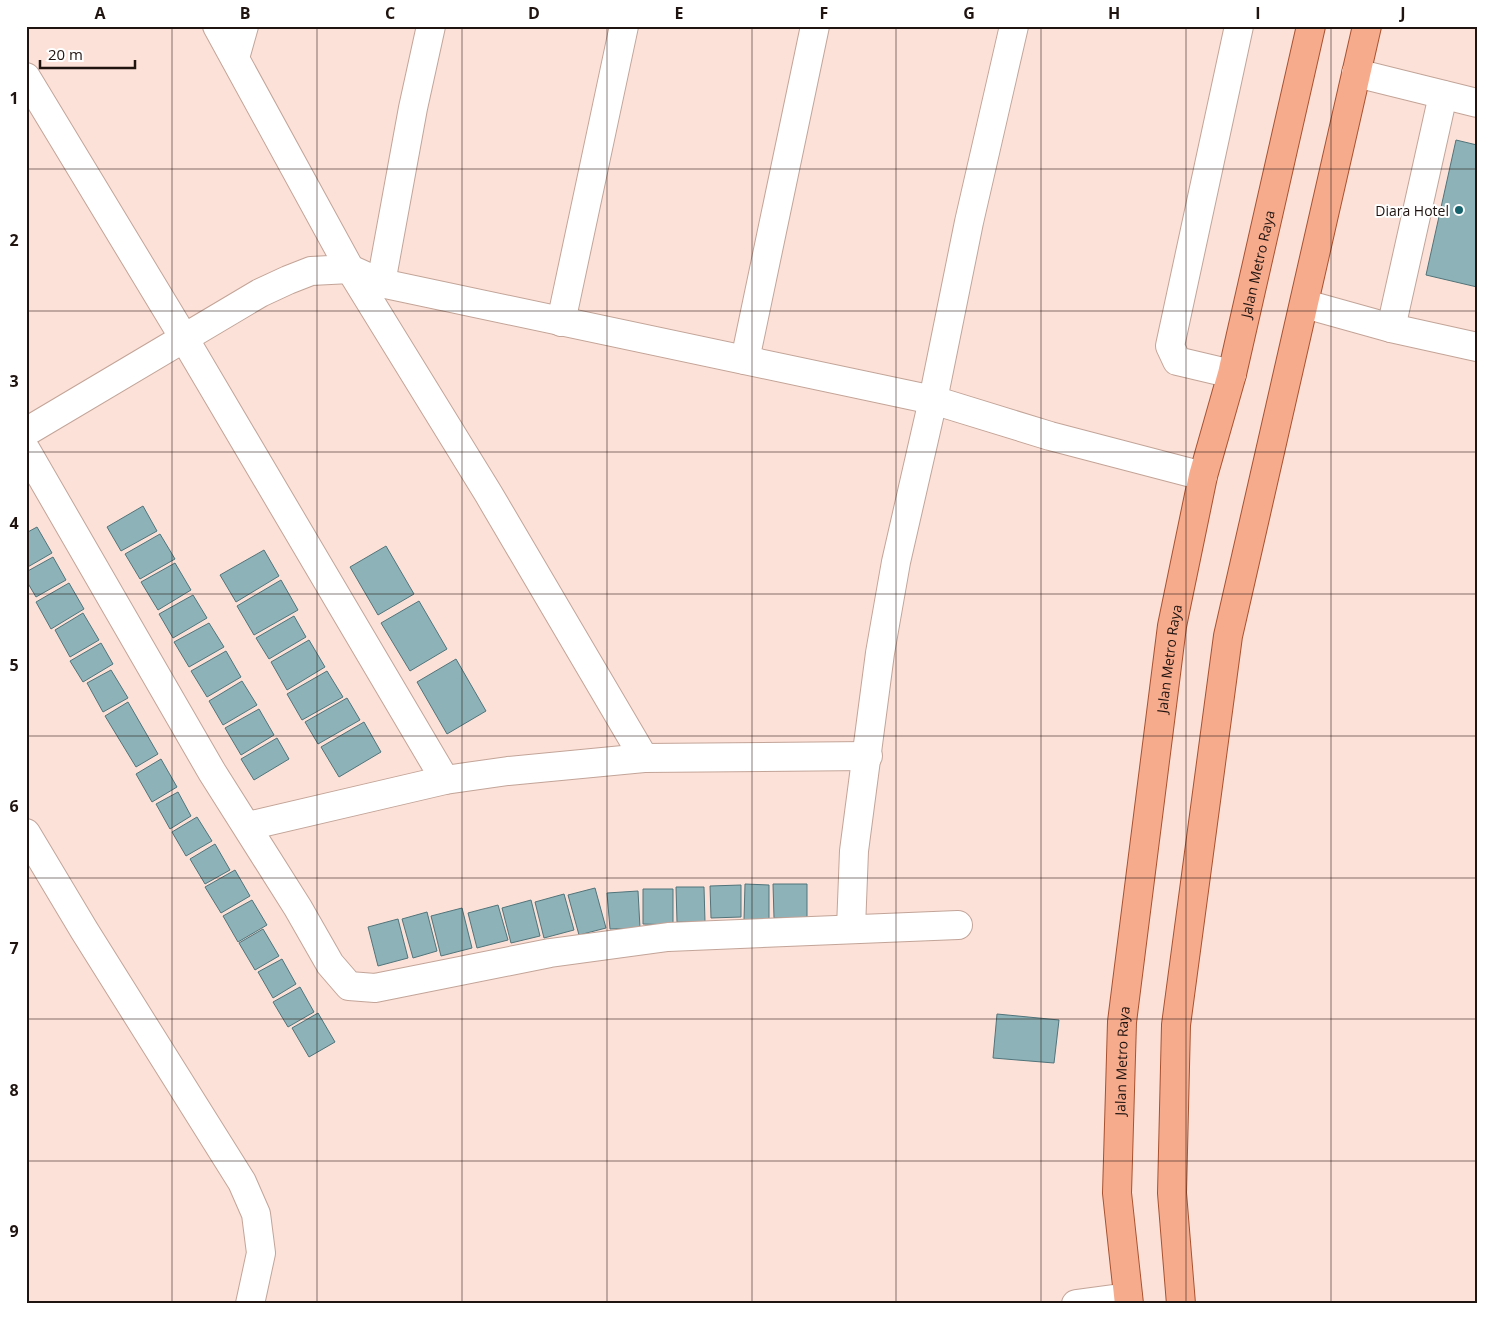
<svg xmlns="http://www.w3.org/2000/svg" width="1503" height="1330" viewBox="0 0 1503 1330" font-family="'Open Sans',sans-serif">
  <style>
    .building { fill: #8db2b8; stroke: #51747a }
    .lines { fill: none; stroke-linecap: round; stroke-linejoin: round }
    .minor-casing { stroke: #c3a498; stroke-width: 30 }
    .major-casing { stroke: #a85230; stroke-width: 30 }
    .minor { stroke: #fff; stroke-width: 28 }
    .major { stroke: #f7ab8d; stroke-width: 28 }
    .grid { fill: none; stroke: #201410; stroke-width: 1; stroke-opacity: 0.55 }
    .poi-dot { fill: #16636d; stroke: #fff; stroke-width: 2 }
    .labels { text-anchor: middle; dominant-baseline: central; stroke-width: 4; stroke-linejoin: round; paint-order: stroke }
    .poi-label { font-size: 14px; fill: #201410; stroke: #fff; text-anchor: end }
    .street-label { font-size: 14px; fill: #201410; stroke: #fff }
    .neatline { fill: none; stroke: #201410; stroke-width: 2 }
    .grid-label { font-size: 16px; text-anchor: middle; font-weight: bold; fill: #201410 }
  </style>
  <rect width="100%" height="100%" fill="#fce1d8"/>
  <g class="building">
    <path d="M 1456,140 L 1477,145 L 1477,287 L 1426,275 Z"/>
    <path d="M 143,506 L 157,531 L 121,551 L 107,527 Z"/>
    <path d="M 37,527 L 52,553 L 26,568 L 26,533 Z"/>
    <path d="M 160,534 L 175,559 L 140,579 L 125,554 Z"/>
    <path d="M 386,546 L 414,594 L 378,615 L 350,567 Z"/>
    <path d="M 264,550 L 279,576 L 236,602 L 220,575 Z"/>
    <path d="M 53,557 L 66,580 L 36,597 L 26,580 L 26,572 Z"/>
    <path d="M 175,563 L 191,590 L 158,610 L 141,582 Z"/>
    <path d="M 281,580 L 298,610 L 254,635 L 237,606 Z"/>
    <path d="M 69,583 L 84,609 L 51,629 L 36,602 Z"/>
    <path d="M 193,595 L 207,618 L 173,638 L 159,614 Z"/>
    <path d="M 419,601 L 447,649 L 410,671 L 381,623 Z"/>
    <path d="M 83,613 L 99,640 L 70,657 L 55,630 Z"/>
    <path d="M 294,616 L 306,637 L 269,659 L 256,638 Z"/>
    <path d="M 209,623 L 224,647 L 189,667 L 174,642 Z"/>
    <path d="M 309,640 L 325,667 L 287,690 L 271,662 Z"/>
    <path d="M 101,643 L 113,664 L 83,682 L 70,661 Z"/>
    <path d="M 226,651 L 241,677 L 207,697 L 191,671 Z"/>
    <path d="M 456,659 L 486,711 L 447,734 L 417,682 Z"/>
    <path d="M 111,670 L 128,698 L 103,712 L 87,683 Z"/>
    <path d="M 327,671 L 343,697 L 302,720 L 287,694 Z"/>
    <path d="M 242,681 L 257,705 L 223,725 L 209,701 Z"/>
    <path d="M 347,698 L 360,720 L 318,744 L 305,722 Z"/>
    <path d="M 128,702 L 158,754 L 136,767 L 105,716 Z"/>
    <path d="M 259,709 L 274,735 L 241,755 L 225,728 Z"/>
    <path d="M 364,722 L 381,752 L 339,777 L 321,747 Z"/>
    <path d="M 277,738 L 289,759 L 254,780 L 241,759 Z"/>
    <path d="M 161,759 L 177,787 L 152,802 L 136,774 Z"/>
    <path d="M 178,792 L 191,816 L 170,829 L 156,804 Z"/>
    <path d="M 197,817 L 212,841 L 186,856 L 172,832 Z"/>
    <path d="M 215,844 L 230,870 L 205,884 L 190,859 Z"/>
    <path d="M 235,870 L 250,896 L 221,913 L 205,887 Z"/>
    <path d="M 745,884 L 769,885 L 769,921 L 744,920 Z"/>
    <path d="M 773,884 L 807,884 L 807,918 L 774,918 Z"/>
    <path d="M 741,885 L 741,917 L 711,918 L 710,886 Z"/>
    <path d="M 676,887 L 704,887 L 705,922 L 677,922 Z"/>
    <path d="M 595,888 L 606,928 L 579,935 L 568,895 Z"/>
    <path d="M 643,889 L 673,889 L 673,925 L 643,924 Z"/>
    <path d="M 638,891 L 640,928 L 610,929 L 607,893 Z"/>
    <path d="M 564,894 L 574,930 L 544,938 L 535,902 Z"/>
    <path d="M 252,900 L 267,925 L 238,942 L 223,916 Z"/>
    <path d="M 531,900 L 540,936 L 511,943 L 502,908 Z"/>
    <path d="M 498,905 L 508,940 L 477,948 L 468,913 Z"/>
    <path d="M 462,908 L 472,948 L 441,956 L 431,916 Z"/>
    <path d="M 427,912 L 437,951 L 413,958 L 402,919 Z"/>
    <path d="M 398,919 L 408,958 L 378,966 L 368,927 Z"/>
    <path d="M 263,929 L 279,956 L 255,970 L 239,943 Z"/>
    <path d="M 282,959 L 296,984 L 273,998 L 258,972 Z"/>
    <path d="M 300,987 L 314,1012 L 288,1027 L 273,1002 Z"/>
    <path d="M 318,1013 L 335,1042 L 309,1057 L 292,1028 Z"/>
    <path d="M 997,1014 L 1059,1020 L 1054,1063 L 993,1058 Z"/>
  </g>
  <g class="lines">
    <g class="minor-casing">
      <g id="minor">
        <path d="M 217,26 L 350,269 L 488,493 L 644,758"/>
        <path d="M 235,58 L 244,26"/>
        <path d="M 1356,73 L 1477,103"/>
        <path d="M 26,77 L 184,338 L 445,780"/>
        <path d="M 381,283 L 413,108 L 431,26"/>
        <path d="M 1305,304 L 1391,328 L 1477,347"/>
        <path d="M 561,322 L 624,26"/>
        <path d="M 1391,328 L 1443,95"/>
        <path d="M 745,360 L 815,26"/>
        <path d="M 1232,374 L 1177,361 L 1170,346 L 1239,26"/>
        <path d="M 26,432 L 260,293 L 288,280 L 311,271 L 350,269 L 381,283 L 933,400 L 1050,436 L 1203,476"/>
        <path d="M 26,450 L 212,772 L 298,908 L 330,964 L 349,986 L 375,988 L 550,953 L 668,937 L 958,925"/>
        <path d="M 248,826 L 445,780 L 508,771 L 644,758 L 868,756"/>
        <path d="M 26,833 L 84,930 L 242,1182 L 256,1214 L 261,1253 L 250,1304"/>
        <path d="M 851,928 L 854,851 L 880,653 L 896,562 L 933,400 L 969,222 L 1014,26"/>
        <path d="M 1076,1304 L 1128,1297"/>
      </g>
    </g>
    <g class="major-casing">
      <g id="major">
        <path id="s1" d="M 1129,1304 L 1117,1193 L 1122,1022 L 1172,626 L 1203,476 L 1232,374 L 1311,26"/>
        <path d="M 1181,1304 L 1172,1193 L 1176,1025 L 1228,636 L 1367,26"/>
      </g>
    </g>
    <use href="#minor" class="minor"/>
    <use href="#major" class="major"/>
  </g>
  <path class="grid" d="M 172,26 L 172,1304M 317,26 L 317,1304M 462,26 L 462,1304M 607,26 L 607,1304M 752,26 L 752,1304M 896,26 L 896,1304M 1041,26 L 1041,1304M 1186,26 L 1186,1304M 1331,26 L 1331,1304M 26,169 L 1477,169M 26,311 L 1477,311M 26,452 L 1477,452M 26,594 L 1477,594M 26,736 L 1477,736M 26,878 L 1477,878M 26,1019 L 1477,1019M 26,1161 L 1477,1161"/>
  <circle class="poi-dot" cx="1459" cy="210" r="5"/>
  <g class="labels">
    <g class="poi-label">
      <text x="1449" y="210">Diara Hotel</text>
    </g>
    <g class="street-label">
      <text stroke="none"><textPath href="#s1" startOffset="1054">Jalan Metro Raya</textPath></text>
      <text stroke="none"><textPath href="#s1" startOffset="649">Jalan Metro Raya</textPath></text>
      <text stroke="none"><textPath href="#s1" startOffset="244">Jalan Metro Raya</textPath></text>
    </g>
  </g>
  <rect width="1503" height="1330" fill="none" stroke="#ffffff" stroke-width="55"/>
  <path d="M40 60v8h95v-8" fill="none" stroke="#201410" stroke-width="2.5"/>
  <text x="48" y="60" font-size="15" fill="#201410" stroke="#ffffff" stroke-width="4" paint-order="stroke">20 m</text>
  <rect x="28" y="28" width="1448" height="1274" class="neatline"/>
  <g class="grid-label">
    <text x="100" y="19">A</text>
    <text x="245" y="19">B</text>
    <text x="390" y="19">C</text>
    <text x="534" y="19">D</text>
    <text x="679" y="19">E</text>
    <text x="824" y="19">F</text>
    <text x="969" y="19">G</text>
    <text x="1114" y="19">H</text>
    <text x="1258" y="19">I</text>
    <text x="1403" y="19">J</text>
    <text x="14" y="104">1</text>
    <text x="14" y="246">2</text>
    <text x="14" y="387">3</text>
    <text x="14" y="529">4</text>
    <text x="14" y="671">5</text>
    <text x="14" y="812">6</text>
    <text x="14" y="954">7</text>
    <text x="14" y="1096">8</text>
    <text x="14" y="1237">9</text>
  </g>
</svg>
